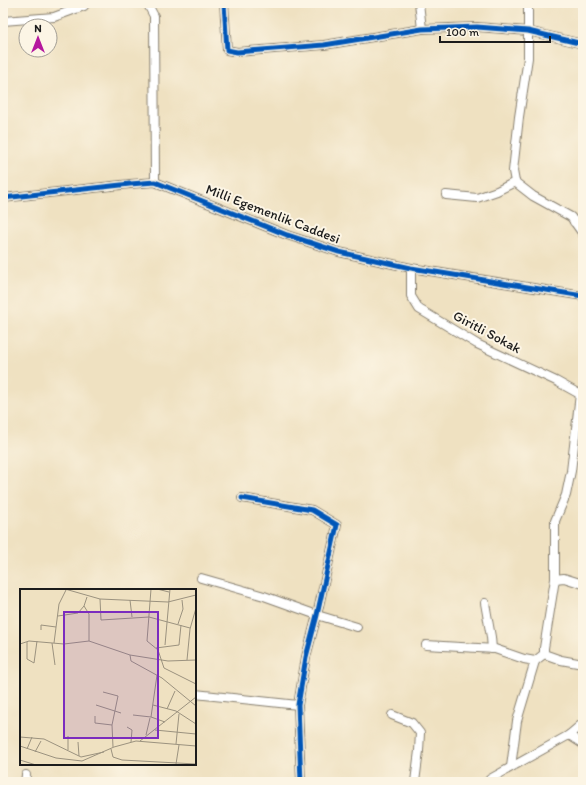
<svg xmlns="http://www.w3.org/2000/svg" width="586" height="785" viewBox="0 0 586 785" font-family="Itim,sans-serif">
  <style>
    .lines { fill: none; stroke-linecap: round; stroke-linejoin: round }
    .minor-casing { stroke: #867e6e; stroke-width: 10 }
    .minor { stroke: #fff; stroke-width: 8 }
    .cycleway-casing { stroke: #fcf5e5; stroke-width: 8 }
    .cycleway { stroke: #0057b8; stroke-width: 5 }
    .labels { text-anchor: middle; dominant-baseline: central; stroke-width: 4; stroke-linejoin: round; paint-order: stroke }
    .street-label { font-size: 14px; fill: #1c1c1c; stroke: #fcf5e5 }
    .inset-road { fill: none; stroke: #9b927f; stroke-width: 1 }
    .view { fill: #7b2cbf; fill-opacity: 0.15; stroke: #7b2cbf; stroke-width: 2 }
    .inset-edge { fill: none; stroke: #1c1c1c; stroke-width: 2 }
  </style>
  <rect width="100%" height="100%" fill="#fcf5e5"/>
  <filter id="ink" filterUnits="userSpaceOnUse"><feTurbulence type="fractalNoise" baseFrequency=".025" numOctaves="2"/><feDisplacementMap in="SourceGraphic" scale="8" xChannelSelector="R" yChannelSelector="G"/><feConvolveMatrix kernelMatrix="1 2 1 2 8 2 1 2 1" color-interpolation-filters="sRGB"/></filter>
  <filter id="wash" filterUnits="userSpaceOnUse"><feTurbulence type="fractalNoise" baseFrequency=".012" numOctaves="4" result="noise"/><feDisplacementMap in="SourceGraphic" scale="16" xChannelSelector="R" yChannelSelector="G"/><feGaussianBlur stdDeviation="0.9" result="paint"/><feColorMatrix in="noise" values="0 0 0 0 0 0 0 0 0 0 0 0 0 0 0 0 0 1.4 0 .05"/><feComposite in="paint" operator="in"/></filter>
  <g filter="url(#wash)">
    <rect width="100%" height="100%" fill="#efe1c1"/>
  </g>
  <g filter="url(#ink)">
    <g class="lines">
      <g class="minor-casing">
        <g id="minor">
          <path d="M 147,3 L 154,16 L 155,182"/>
          <path d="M 224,3 L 227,50 L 237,52 L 324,45 L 422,29 L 477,27 L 528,31 L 583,44"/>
          <path d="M 419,3 L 422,29"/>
          <path d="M 528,3 L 528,58 L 519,117 L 513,171 L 515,182 L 533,196 L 571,217 L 583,234"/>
          <path d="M 3,21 L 54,17 L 84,6 L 86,3"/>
          <path d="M 446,195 L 477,198 L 497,191 L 515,182"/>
          <path d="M 3,198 L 130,184 L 155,182 L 287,235 L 339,252 L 411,268 L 583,296"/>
          <path d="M 574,222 L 583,220"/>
          <path d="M 411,268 L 411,296 L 419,309 L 477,344 L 556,381 L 583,396"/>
          <path d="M 242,498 L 312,510 L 337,525 L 317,615 L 306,657 L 298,705 L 301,782"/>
          <path d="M 201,578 L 264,596 L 317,615 L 357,627"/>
          <path d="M 555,579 L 564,578 L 583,584"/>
          <path d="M 485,603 L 491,637 L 492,649"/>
          <path d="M 426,645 L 495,649 L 524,659 L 535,661 L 544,654"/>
          <path d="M 544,654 L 544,648 L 555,579 L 555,521 L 566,495 L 571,471 L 580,394"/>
          <path d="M 544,654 L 561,660 L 583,664"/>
          <path d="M 195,694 L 298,705"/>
          <path d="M 392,715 L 412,723 L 420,733 L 419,751 L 415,782"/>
          <path d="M 569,735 L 583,744"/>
          <path d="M 511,767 L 517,721 L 535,661"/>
          <path d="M 25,782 L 26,775"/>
          <path d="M 488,782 L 490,779 L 569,735 L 583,723"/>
        </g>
      </g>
      <use href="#minor" class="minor"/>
      <g class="cycleway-casing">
        <g id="cycleway">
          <path d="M 224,3 L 227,50 L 237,52 L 324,45 L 422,29 L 477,27 L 528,31 L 583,44"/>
          <path d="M 3,198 L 130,184 L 155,182 L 287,235 L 339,252 L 411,268 L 583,296"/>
          <path d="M 242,498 L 312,510 L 337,525 L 317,615 L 306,657 L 298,705 L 301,782"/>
        </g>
      </g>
      <use href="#cycleway" class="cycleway"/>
    </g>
  </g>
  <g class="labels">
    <g class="street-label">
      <text transform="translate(273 214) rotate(21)">Milli Egemenlik Caddesi</text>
      <text transform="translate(487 332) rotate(28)">Giritli Sokak</text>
    </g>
  </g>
  <g transform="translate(20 589)">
    <rect width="176" height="176" fill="#efe1c1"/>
    <path class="inset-road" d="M 45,0 L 80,10 L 148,13 L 176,6M 131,0 L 127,52 L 138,61 L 144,79 L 176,95M 137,0 L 149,3M 80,10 L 81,31 L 129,28 L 170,39M 110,11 L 112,28M 64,17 L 69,25 L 69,52M 38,27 L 58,24 L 64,17 L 67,8M 158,35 L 163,20 L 162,11M 21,41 L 21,36 L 36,38M 7,53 L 7,70 L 14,74 L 17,52M 32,54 L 35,76M 34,54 L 39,15 L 46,1M 0,55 L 9,52 L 44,55 L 69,52 L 110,66 L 148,72 L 176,71M 145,56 L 150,0M 136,59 L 159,56 L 161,36M 110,66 L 111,72 L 142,89 L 176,117M 167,71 L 170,40 L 176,19M 83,103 L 98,107 L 92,136 L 93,158M 76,116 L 101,124M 133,116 L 156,122 L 176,135M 147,120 L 155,102M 113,126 L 131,128 L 145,133M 75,127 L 75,134 L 92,136M 131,128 L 137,86M 107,138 L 112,141 L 111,153M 135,141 L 176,145M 126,146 L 130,129M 0,148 L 24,150 L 61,168 L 84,163M 120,152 L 176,108M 58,153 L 59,167M 156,155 L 159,125M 0,157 L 36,169 L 62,172 L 94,158 L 116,152 L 176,157M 7,160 L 12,148M 91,160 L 93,168 L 102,171 L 176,175M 48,161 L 48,147M 15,163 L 21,152M 0,171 L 16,176M 156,175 L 159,156"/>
    <path class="view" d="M 44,23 L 138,23 L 138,149 L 44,149 Z"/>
    <rect width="176" height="176" class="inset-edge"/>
  </g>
  <rect width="586" height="785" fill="none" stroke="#fcf5e5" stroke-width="16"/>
  <g transform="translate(38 38)"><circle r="19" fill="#fcf5e5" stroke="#a29e95"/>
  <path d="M0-3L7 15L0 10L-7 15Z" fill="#b5179e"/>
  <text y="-6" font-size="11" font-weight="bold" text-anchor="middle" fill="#1c1c1c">N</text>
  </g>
  <path d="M440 36v6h110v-6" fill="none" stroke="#1c1c1c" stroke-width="2"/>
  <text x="446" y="36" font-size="12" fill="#1c1c1c" stroke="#fcf5e5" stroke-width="3" paint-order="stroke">100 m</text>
</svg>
